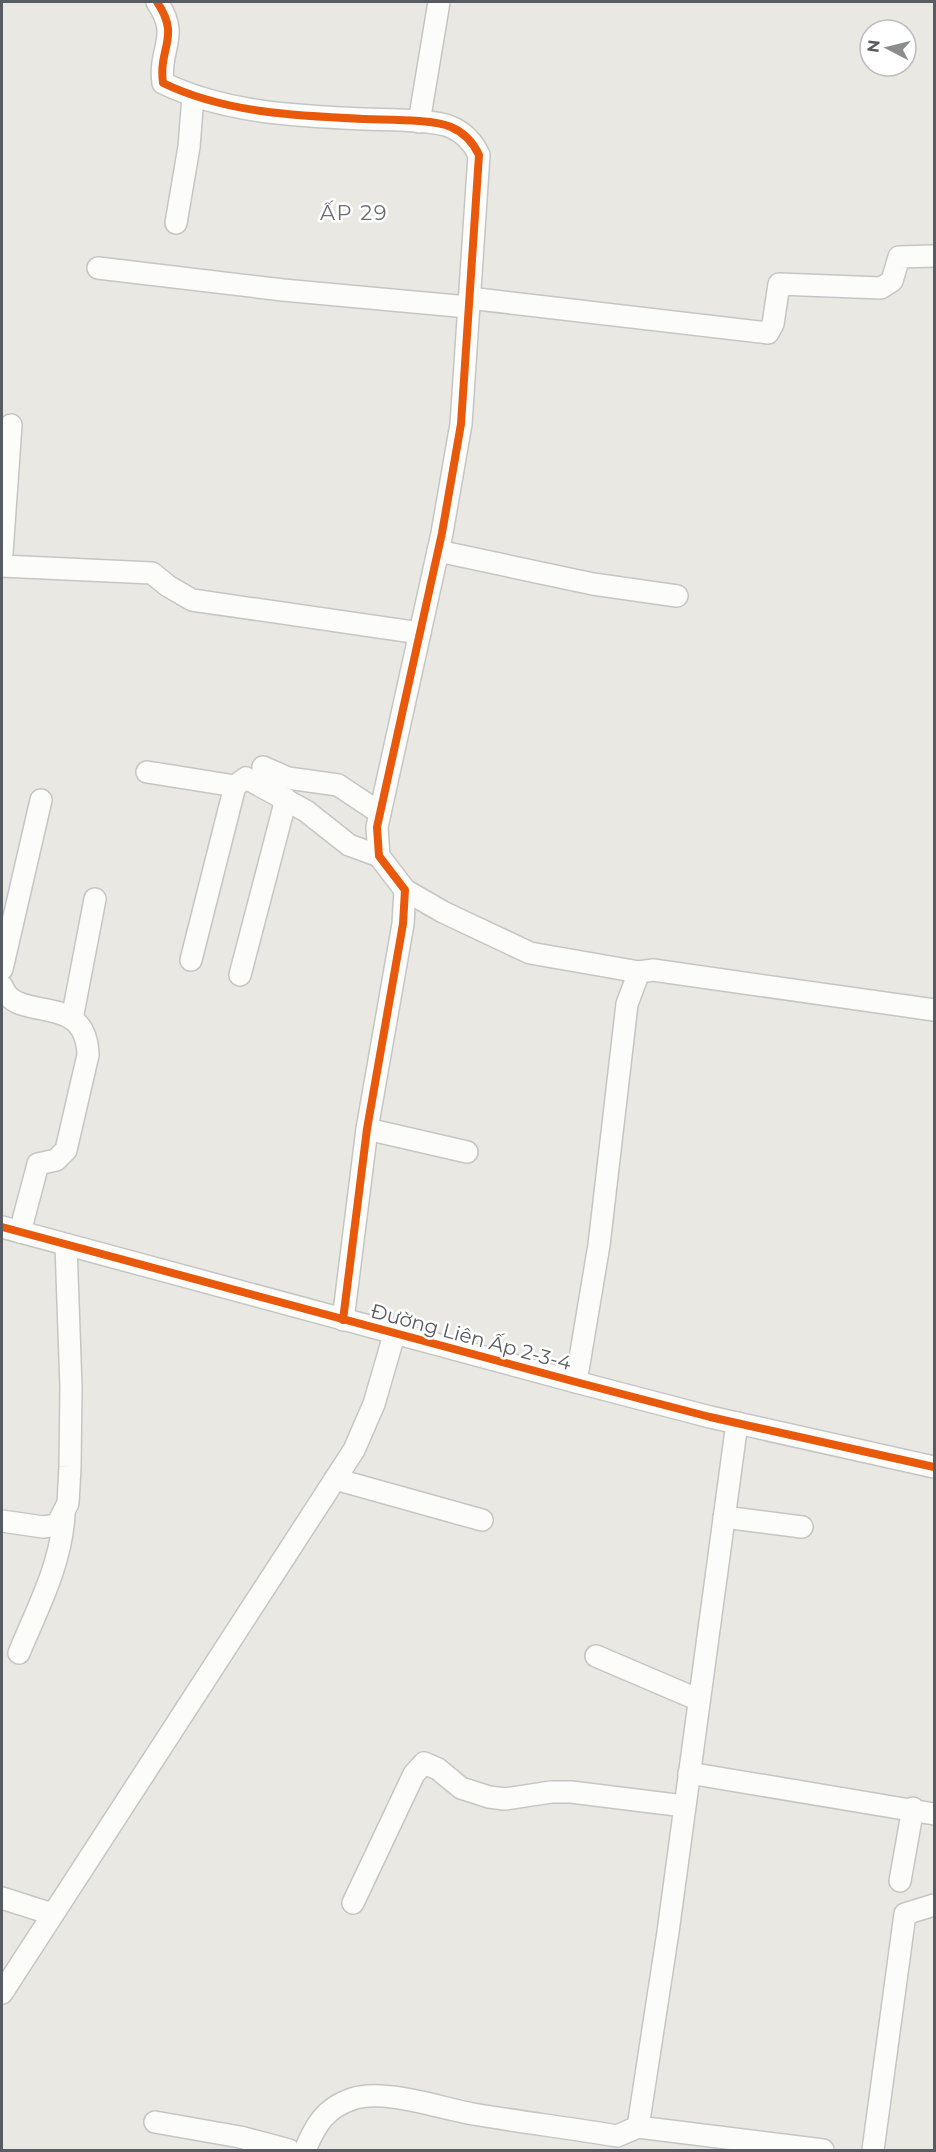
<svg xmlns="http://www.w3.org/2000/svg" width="936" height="2152" viewBox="0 0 936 2152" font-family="Montserrat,sans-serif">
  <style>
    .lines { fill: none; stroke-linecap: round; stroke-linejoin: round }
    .minor-casing { stroke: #c5c6c4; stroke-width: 24 }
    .minor { stroke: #fcfcfb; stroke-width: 21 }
    .cycleway-casing { stroke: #fff; stroke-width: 11 }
    .cycleway { stroke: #e8590c; stroke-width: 8 }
    .labels { text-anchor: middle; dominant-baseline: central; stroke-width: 5; stroke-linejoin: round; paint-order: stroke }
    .street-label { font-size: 20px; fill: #585b61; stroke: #fff }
    .neighbourhood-label { font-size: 21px; letter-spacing: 1.5px; fill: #696d73; stroke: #fff }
  </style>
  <rect width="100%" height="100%" fill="#e9e8e2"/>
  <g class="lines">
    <g class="minor-casing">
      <g id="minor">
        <path d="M 157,2 C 181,37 158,48 163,83 C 225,113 297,116 365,119 C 386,120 433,119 451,127 C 465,133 473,142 479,155 L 461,424 L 442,533 L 377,827 L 379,856 L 405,890 L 403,924 L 367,1129 L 343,1320"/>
        <path d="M 419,122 L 439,2"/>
        <path d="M 176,223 L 189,147 L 193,96"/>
        <path d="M 98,268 L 283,290 L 468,307"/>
        <path d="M 469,298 L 768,333 L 773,324 L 779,284 L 881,288 L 892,281 L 899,257 L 934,256"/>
        <path d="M 438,551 L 593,584 L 677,596"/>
        <path d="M 2,553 L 11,425"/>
        <path d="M 2,566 L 152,573 L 168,586 L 192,600 L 420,633"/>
        <path d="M 263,767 L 288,778 L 338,785 L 380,813"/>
        <path d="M 147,772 L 235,786 L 246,778 L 306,811 L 349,845 L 379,856"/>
        <path d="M 405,890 L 443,912 L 530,953 L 639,972 L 653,970 L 934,1010"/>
        <path d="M 191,960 L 235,786"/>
        <path d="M 2,969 L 41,800"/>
        <path d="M 240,975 L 286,799"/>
        <path d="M 2,986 C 16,1025 86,989 88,1055 L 66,1150 L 56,1160 L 38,1164 L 20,1232"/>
        <path d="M 72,1019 L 95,899"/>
        <path d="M 367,1129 L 467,1152"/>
        <path d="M 2,1227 L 576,1382 L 710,1417 L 934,1467"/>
        <path d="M 576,1382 L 599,1245 L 627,1004 L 639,972"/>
        <path d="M 335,1479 L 482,1520"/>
        <path d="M 724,1517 L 802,1527"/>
        <path d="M 2,1521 L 43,1527 L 57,1525 L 68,1503 L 70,1467 L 71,1387 L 66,1245"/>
        <path d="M 19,1653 C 38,1607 61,1565 64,1515"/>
        <path d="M 596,1656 L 699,1700"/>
        <path d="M 689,1773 L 934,1814"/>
        <path d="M 900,1881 L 913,1808"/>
        <path d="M 2,1898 L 52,1914"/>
        <path d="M 353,1903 L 414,1774 L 424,1763 L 438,1769 L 461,1788 L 489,1797 L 505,1799 L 551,1792 L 571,1792 L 684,1806"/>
        <path d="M 2,1993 L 354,1450 L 374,1404 L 394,1335"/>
        <path d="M 155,2122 L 240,2137 L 289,2150"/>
        <path d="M 638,2127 L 668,1932 L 737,1423"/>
        <path d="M 305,2150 C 315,2126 325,2108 352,2099 C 384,2088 439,2108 473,2114 C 521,2122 569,2128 617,2136 L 638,2127 L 823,2150"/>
        <path d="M 873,2150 L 905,1914 L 934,1905"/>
      </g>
    </g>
    <use href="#minor" class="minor"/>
    <g class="cycleway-casing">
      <g id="cycleway">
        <path d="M 157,2 C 181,37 158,48 163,83 C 225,113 297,116 365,119 C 386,120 433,119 451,127 C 465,133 473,142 479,155 L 461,424 L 442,533 L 377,827 L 379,856 L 405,890 L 403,924 L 367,1129 L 343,1320"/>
        <path d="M 2,1227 L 576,1382 L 710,1417 L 934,1467"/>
      </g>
    </g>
    <use href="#cycleway" class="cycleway"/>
  </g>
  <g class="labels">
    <g class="street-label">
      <text transform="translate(471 1337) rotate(15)">Đường Liên Ấp 2-3-4</text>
    </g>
    <g class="neighbourhood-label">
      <text x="354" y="212">ẤP 29</text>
    </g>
  </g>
  <rect width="936" height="2152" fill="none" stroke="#585b61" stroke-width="6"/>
  <g transform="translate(888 48) rotate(277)"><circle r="28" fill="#ffffff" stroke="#bcbdc0" stroke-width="1.5"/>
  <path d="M0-4.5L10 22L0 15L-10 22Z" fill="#8b8c8e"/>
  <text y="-9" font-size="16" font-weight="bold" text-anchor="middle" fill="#585b61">N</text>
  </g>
</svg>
